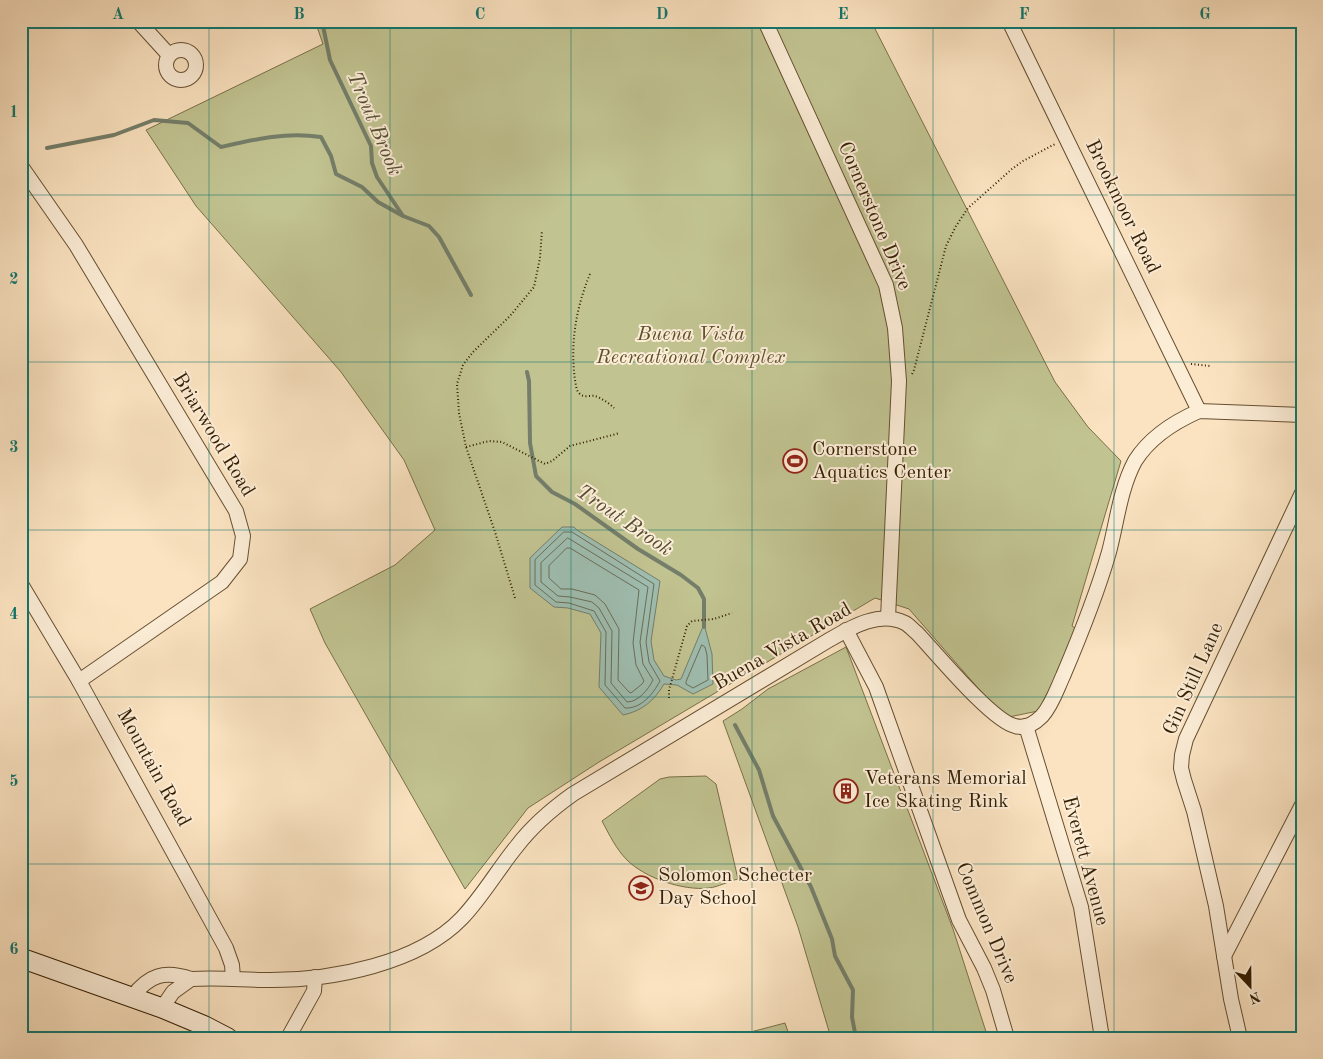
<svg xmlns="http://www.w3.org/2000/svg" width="1323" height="1059" viewBox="0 0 1323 1059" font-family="'Old Standard TT',serif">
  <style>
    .green { fill: #c1c391; stroke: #7a7048 }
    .water { fill: #9fbeb1; stroke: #747e6a }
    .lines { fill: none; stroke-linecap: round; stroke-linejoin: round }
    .shore { stroke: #6a6e58; stroke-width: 1 }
    .stream { stroke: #747e6a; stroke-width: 4 }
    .minor-casing { stroke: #664f30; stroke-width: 16 }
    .secondary-casing { stroke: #341e00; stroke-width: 21 }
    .path { stroke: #341e00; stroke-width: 2; stroke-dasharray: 1 2.5; stroke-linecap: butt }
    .minor { stroke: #fcedd7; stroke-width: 14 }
    .secondary { stroke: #fcedd7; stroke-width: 19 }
    .grid { fill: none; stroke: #0f766e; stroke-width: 1; stroke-opacity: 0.55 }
    .labels { text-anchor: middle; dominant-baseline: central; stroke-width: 4; stroke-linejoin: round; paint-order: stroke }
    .street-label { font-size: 20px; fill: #341e00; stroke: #fcedd7 }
    .park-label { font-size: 20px; font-style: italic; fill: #5e502c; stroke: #fcedd7 }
    .poi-label { font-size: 20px; fill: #341e00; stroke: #fcedd7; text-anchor: start }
    .water-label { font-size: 21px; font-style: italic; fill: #544e35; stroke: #fcedd7 }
    .neatline { fill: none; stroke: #0f766e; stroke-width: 2 }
    .grid-label { font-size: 16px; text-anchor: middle; font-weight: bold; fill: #0f766e }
  </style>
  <rect width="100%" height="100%" fill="#fbe3c1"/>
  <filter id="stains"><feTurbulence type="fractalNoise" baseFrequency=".004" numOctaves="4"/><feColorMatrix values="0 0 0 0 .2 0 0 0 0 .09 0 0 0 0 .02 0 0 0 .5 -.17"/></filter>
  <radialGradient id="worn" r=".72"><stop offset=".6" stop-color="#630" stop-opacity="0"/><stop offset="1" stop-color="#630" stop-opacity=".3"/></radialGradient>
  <g class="green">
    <path d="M 315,21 L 871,21 L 1055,382 L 1088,427 L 1121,461 L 1072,626 L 1079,631 L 1038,711 L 1004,718 L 909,609 L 875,598 L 599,762 L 528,808 L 465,889 L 325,643 L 310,609 L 395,565 L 435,530 L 404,460 L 341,372 L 196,206 L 146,130 L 323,44 Z"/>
    <path d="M 846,647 L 953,929 L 988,1038 L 831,1038 L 798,927 L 723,721 L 742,709 L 768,689 Z"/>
    <path d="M 706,776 L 716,784 L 738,879 C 729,881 718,887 709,888 C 683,891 645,878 627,860 C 616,849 609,834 602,821 L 660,779 L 669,777 Z"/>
    <path d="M 785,1023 L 790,1038 L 728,1038 Z"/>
  </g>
  <path class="water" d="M 562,527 L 574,527 L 577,530 L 660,581 L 651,641 L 654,660 L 664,676 L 676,680 L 681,679 L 704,624 L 712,654 L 713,684 L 693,694 L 677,685 L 664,684 C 654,701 642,711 623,715 L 599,687 L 601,633 L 590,614 L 568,608 L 554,607 L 530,588 L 530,558 Z"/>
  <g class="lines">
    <g class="shore">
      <path d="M 564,532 L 572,532 L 654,584 L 646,642 L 649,662 L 660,681 C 653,694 641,709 625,708 L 605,685 L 606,632 L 594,611 L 569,603 L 556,602 L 535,585 L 535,560 Z"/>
      <path d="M 568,538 L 648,587 L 640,642 L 643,664 L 653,680 C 648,690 638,702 627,702 L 611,683 L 612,631 L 599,608 L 592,602 L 570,597 L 558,596 L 541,582 L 541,563 Z"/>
      <path d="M 567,548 L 570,548 L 639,590 L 633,643 L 636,665 L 644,681 L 642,684 L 631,693 L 629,692 L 618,680 L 619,629 L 605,604 L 595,595 L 572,589 L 561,589 L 549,578 L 549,566 Z"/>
      <path d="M 702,645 L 705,647 L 707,655 L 708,680 L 693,688 L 686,684 L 686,682 Z"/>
    </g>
    <g class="stream">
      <path d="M 322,21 L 330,60 L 371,146 L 372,163 L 377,177 L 403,216 L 429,226 L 439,237 L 471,295"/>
      <path d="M 47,148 L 114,135 L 154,120 L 188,123 L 221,147 C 256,139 285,132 321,137 L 331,156 L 336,174 L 362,187 L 378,202 L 403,216"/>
      <path d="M 527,372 L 529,381 L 530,443 L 536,476 L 552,492 L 575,504 L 638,549 L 681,575 L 698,588 L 704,599 L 704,627"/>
      <path d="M 735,725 L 759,770 L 773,816 L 811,887 L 832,939 L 835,956 L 853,990 L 852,1017 L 856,1038"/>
    </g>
    <g class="minor-casing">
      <g id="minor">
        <path d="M 138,21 L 169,55"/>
        <path d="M 765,21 L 886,285 L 895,328 L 899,381 L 888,618"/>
        <path d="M 1009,21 L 1199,411"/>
        <circle cx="181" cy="65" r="15"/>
        <path d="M 21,166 L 76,245 L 236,511 L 243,536 L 240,559 L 222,582 L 79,681"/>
        <path d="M 21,584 L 79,681 L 226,948 L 232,965 L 233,978"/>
        <path d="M 846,630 L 876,687 L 959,920 L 984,968 L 993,990 L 1007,1038"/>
        <path d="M 1026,726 L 1081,907 L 1102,1038"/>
        <path d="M 1224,956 L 1302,805"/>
        <path d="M 132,997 C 149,975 164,970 191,979 C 218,977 244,980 271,980 C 332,980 418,964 462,918 C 483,896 498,869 517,846 C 533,825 552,809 573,794 L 829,640 C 850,628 879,610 905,623 C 909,625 913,630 917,633 C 936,653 992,721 1015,726 C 1025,729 1035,723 1042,716 C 1052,705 1057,689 1063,676 C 1080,636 1097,594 1109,552 C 1117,522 1120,489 1135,461 C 1150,437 1174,422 1199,411 L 1302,415"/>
        <path d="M 162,1008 L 173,992 L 191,979"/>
        <path d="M 288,1038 L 314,991 L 315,977"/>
        <path d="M 1240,1038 L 1231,999 L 1216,906 L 1194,811 L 1184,780 L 1181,768 L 1182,755 L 1186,739 L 1302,493"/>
      </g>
    </g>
    <g class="secondary-casing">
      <path id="secondary" d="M 21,958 L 162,1008 L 205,1026 L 228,1038"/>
    </g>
    <g class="path">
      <path d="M 590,274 C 576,308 570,343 575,380 C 576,385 576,391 580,394 C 584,398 590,395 595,396 C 601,398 609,403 614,408"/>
      <path d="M 1191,364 L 1210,366"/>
      <path d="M 912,374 L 914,370 L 946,246 L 956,226 L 968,208 L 1012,169 L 1023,161 L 1055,144"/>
      <path d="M 466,447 L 489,441 L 502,442 L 545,464 L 552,461 L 570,446 L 620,433"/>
      <path d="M 515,598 L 495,532 L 466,447 L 459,413 L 457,384 L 463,365 L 473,352 L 510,316 L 534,287 L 540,258 L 542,230"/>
      <path d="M 669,698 L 669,690 L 687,626 L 692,621 L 714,619 L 732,613"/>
    </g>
    <use href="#minor" class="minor"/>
    <use href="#secondary" class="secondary"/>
  </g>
  <path class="grid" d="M 209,21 L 209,1038M 390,21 L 390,1038M 571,21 L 571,1038M 752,21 L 752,1038M 933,21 L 933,1038M 1114,21 L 1114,1038M 21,195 L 1302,195M 21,362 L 1302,362M 21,530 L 1302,530M 21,697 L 1302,697M 21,864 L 1302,864"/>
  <defs>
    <g id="stadium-ring" transform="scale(1.25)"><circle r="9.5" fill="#fcedd7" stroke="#8f2418" stroke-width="1.5"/><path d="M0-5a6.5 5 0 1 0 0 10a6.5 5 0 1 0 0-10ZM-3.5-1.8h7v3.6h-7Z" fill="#8f2418"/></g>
    <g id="building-ring" transform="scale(1.25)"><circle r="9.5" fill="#fcedd7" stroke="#8f2418" stroke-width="1.5"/><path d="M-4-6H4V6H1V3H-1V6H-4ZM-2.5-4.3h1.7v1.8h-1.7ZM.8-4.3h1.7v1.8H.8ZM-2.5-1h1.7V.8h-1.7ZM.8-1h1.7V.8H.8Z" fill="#8f2418"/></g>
    <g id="school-ring" transform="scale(1.25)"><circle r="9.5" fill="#fcedd7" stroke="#8f2418" stroke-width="1.5"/><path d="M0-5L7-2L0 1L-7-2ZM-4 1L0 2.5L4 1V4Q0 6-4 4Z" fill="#8f2418"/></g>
  </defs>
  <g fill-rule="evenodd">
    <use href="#stadium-ring" x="795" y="461"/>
    <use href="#building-ring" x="846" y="791"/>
    <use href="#school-ring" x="641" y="888"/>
  </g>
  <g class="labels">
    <g class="street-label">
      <text transform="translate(1122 207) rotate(64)">Brookmoor Road</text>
      <text transform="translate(874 216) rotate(67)">Cornerstone Drive</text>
      <text transform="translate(213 435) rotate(59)">Briarwood Road</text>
      <text transform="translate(783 647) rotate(-30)">Buena Vista Road</text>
      <text transform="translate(1194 679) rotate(-66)">Gin Still Lane</text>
      <text transform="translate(153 768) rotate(61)">Mountain Road</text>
      <text transform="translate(1085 861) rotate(75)">Everett Avenue</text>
      <text transform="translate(986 923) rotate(67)">Common Drive</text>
    </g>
    <g class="park-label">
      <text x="691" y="335">Buena Vista<tspan x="691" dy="23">Recreational Complex</tspan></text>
    </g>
    <g class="poi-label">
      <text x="812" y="450">Cornerstone<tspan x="812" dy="23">Aquatics Center</tspan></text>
      <text x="864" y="779">Veterans Memorial<tspan x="864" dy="23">Ice Skating Rink</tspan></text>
      <text x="658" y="876">Solomon Schecter<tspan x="658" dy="23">Day School</tspan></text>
    </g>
    <g class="water-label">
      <text transform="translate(374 124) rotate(67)">Trout Brook</text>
      <text transform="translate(624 521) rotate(34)">Trout Brook</text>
    </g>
  </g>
  <rect width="1323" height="1059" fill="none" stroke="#fbe3c1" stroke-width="55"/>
  <g transform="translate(1250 986) rotate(158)" stroke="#fcedd7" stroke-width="4" paint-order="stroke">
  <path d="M0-4L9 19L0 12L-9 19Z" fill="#341e00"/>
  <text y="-8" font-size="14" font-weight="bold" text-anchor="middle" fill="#341e00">N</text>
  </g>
  <rect x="28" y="28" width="1268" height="1004" class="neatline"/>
  <g class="grid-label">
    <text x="118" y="19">A</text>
    <text x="299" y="19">B</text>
    <text x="480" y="19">C</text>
    <text x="662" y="19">D</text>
    <text x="843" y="19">E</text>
    <text x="1024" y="19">F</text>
    <text x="1205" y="19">G</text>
    <text x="14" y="117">1</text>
    <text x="14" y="284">2</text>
    <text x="14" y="452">3</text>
    <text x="14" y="619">4</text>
    <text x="14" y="786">5</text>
    <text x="14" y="954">6</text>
  </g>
  <rect width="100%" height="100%" filter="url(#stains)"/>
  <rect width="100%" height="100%" fill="url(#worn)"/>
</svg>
